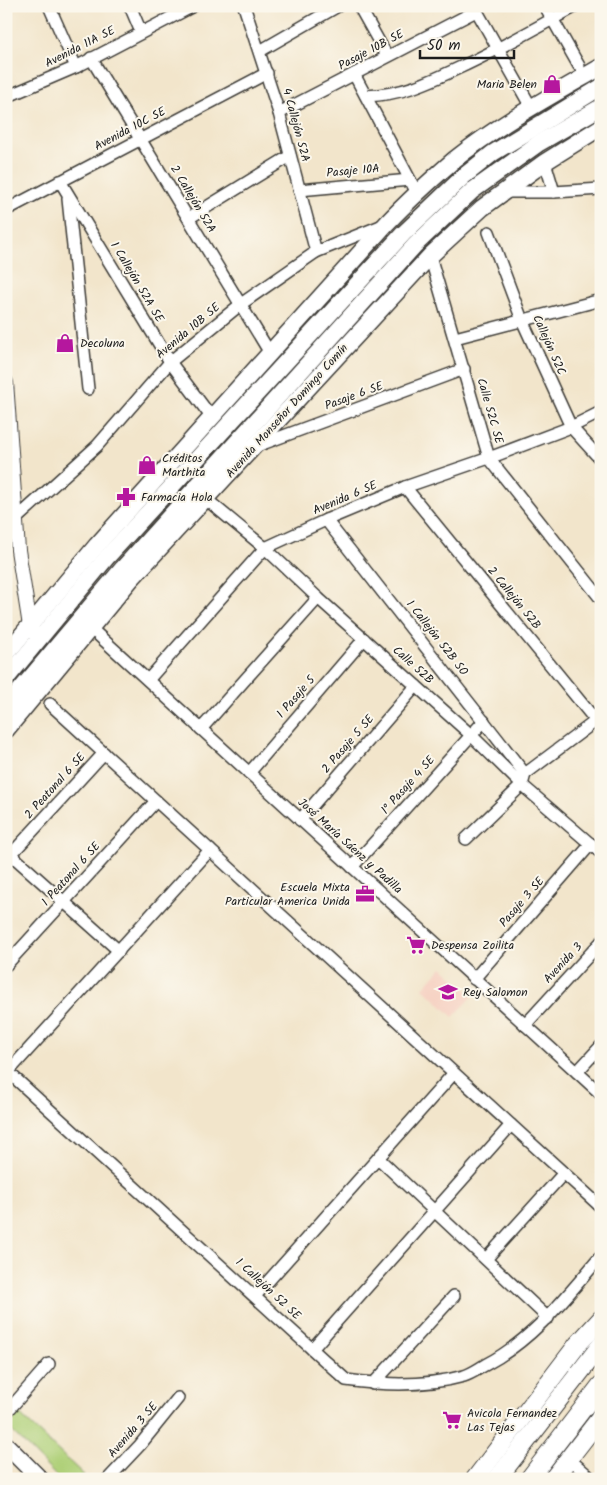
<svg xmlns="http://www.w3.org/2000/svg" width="607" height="1485" viewBox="0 0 607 1485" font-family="Kalam,sans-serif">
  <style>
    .built { fill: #f6d2c3 }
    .green { fill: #afd078; stroke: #66764a }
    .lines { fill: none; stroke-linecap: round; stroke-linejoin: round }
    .minor-casing { stroke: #3c3a36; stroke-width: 14 }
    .tertiary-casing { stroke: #3c3a36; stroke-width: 16 }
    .secondary-casing { stroke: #3c3a36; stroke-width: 19 }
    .primary-casing { stroke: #3c3a36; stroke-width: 20 }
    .minor { stroke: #fff; stroke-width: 11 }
    .tertiary { stroke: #fff; stroke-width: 14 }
    .secondary { stroke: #fff; stroke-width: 16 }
    .primary { stroke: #fff; stroke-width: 18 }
    .labels { text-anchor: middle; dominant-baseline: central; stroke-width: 4; stroke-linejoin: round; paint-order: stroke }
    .street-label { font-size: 12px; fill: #1c1c1c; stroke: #fbf7ec }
    .poi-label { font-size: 12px; fill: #1c1c1c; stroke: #fbf7ec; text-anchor: start }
  </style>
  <rect width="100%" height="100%" fill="#fbf7ec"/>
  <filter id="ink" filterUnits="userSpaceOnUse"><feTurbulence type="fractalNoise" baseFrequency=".02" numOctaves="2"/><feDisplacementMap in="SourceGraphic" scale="10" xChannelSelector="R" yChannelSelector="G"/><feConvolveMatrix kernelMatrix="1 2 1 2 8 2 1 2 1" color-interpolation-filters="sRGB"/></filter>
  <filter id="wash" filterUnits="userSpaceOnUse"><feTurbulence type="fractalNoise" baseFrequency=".0096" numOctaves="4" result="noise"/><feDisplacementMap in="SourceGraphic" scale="20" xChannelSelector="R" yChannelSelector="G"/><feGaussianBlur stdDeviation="1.12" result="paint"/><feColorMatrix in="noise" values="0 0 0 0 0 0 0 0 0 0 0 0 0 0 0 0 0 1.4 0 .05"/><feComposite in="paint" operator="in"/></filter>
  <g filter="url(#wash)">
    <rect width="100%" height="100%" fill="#f2e5cb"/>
    <path class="built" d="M 442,967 L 473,996 L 453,1017 L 423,988 Z"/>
    <path class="green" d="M 14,1409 L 84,1475 L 81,1479 L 59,1479 L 9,1428 C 5,1420 8,1414 14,1409 Z"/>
  </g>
  <g filter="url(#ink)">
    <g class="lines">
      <g class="minor-casing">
        <g id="minor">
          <path d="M 49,6 L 76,67"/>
          <path d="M 130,6 L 141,32"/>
          <path d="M 244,6 L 279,113 L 316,252"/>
          <path d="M 359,6 L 387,56"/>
          <path d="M 474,6 L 527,100"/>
          <path d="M 545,6 L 579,66"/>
          <path d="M 260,51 L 338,6"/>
          <path d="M 91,58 L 270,353"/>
          <path d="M 354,74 L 417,193"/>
          <path d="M 366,96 C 404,94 427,83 461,67 C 500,49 538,27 576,6"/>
          <path d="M 6,97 L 76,67 L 193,6"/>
          <path d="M 279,113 L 476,11"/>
          <path d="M 545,162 L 554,192"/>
          <path d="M 60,181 L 170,362 L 212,418"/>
          <path d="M 299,190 L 410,180"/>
          <path d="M 504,192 L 554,192 L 601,189"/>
          <path d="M 68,199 L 88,389"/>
          <path d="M 6,210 L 267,73"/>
          <path d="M 189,218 L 290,156"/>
          <path d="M 489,232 L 522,320 L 571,427 L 601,460"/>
          <path d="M 430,256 L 489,458 L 601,599"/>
          <path d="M 455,338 L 601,300"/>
          <path d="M 254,447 L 464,369"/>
          <path d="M 405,487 L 601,727"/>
          <path d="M 206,499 L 265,548 L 318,598 L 471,735 L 522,785 L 601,853"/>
          <path d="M 16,519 L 97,446 L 170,362 L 241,304 L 316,252 L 383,225"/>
          <path d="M 326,520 L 525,774"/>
          <path d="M 85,623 L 601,1094"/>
          <path d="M 148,680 L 265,548 L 326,520 L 405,487 L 489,458 L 571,427 L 601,412"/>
          <path d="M 50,704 L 601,1207"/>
          <path d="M 201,729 L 318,598"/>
          <path d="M 249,773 L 364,639"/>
          <path d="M 300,820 L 416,686"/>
          <path d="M 466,839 L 522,785 L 525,774 L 601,717"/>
          <path d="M 6,850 L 119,951"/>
          <path d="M 7,859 L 104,753"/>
          <path d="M 352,867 L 484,721"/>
          <path d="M 6,965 L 156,801"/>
          <path d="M 474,979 L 591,844"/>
          <path d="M 525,1025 L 601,942"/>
          <path d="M 6,1070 L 346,1380 C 383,1385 428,1386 464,1376 C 471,1374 478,1369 485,1365 C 533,1340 566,1297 601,1256"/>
          <path d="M 8,1072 L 210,850"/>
          <path d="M 577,1072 L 601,1046"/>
          <path d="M 378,1158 L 548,1318"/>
          <path d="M 486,1259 L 564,1173"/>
          <path d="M 255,1296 L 454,1073"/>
          <path d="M 312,1349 L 511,1125"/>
          <path d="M 373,1384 L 454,1296"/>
          <path d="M 6,1413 L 49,1364"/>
          <path d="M 568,1458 L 592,1479"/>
          <path d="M 108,1479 L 140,1445 L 178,1398"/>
        </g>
      </g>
      <g class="tertiary-casing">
        <path id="tertiary" d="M 6,382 L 18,550 L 30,626 L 33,632"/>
      </g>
      <g class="secondary-casing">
        <g id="secondary">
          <path d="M 6,654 L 97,545 L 387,223 C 408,201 431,180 454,160 C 499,124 551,96 601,67"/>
          <path d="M 6,679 L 108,556 L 403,234 L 464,176 L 493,153 L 601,87"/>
          <path d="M 6,707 L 123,568 L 415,245 L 472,191 L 539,143 L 601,107"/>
          <path d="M 6,730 L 132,578 L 430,256 L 482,208 L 545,162 L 601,127"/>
          <path d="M 6,1445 L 40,1479"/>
        </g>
      </g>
      <g class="primary-casing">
        <g id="primary">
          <path d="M 475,1479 L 578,1344 L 601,1319"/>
          <path d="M 497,1479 L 601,1345"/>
          <path d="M 529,1479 L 601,1385"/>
          <path d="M 553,1479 L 601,1417"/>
        </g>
      </g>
      <use href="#minor" class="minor"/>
      <use href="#tertiary" class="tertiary"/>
      <use href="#secondary" class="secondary"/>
      <use href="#primary" class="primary"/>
    </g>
  </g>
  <defs>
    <g id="shop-bare" transform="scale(1.5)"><path d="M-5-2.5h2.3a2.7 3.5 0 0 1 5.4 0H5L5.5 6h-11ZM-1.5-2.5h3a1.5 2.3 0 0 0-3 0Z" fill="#b5179e" stroke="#fbf7ec" stroke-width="2.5" paint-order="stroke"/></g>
    <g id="pharmacy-bare" transform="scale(1.5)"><path d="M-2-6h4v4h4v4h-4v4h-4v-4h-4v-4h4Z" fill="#b5179e" stroke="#fbf7ec" stroke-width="2.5" paint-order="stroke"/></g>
    <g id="office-bare" transform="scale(1.5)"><path d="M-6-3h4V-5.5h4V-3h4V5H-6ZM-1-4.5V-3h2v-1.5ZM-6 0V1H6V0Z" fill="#b5179e" stroke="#fbf7ec" stroke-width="2.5" paint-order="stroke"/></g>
    <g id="supermarket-bare" transform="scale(1.5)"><path d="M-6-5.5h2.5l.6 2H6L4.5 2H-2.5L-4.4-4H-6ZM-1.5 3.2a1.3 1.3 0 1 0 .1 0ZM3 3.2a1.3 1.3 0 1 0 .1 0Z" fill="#b5179e" stroke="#fbf7ec" stroke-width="2.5" paint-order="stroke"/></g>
    <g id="school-bare" transform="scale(1.5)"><path d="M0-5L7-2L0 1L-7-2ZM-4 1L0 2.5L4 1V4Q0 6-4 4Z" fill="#b5179e" stroke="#fbf7ec" stroke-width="2.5" paint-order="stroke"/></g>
  </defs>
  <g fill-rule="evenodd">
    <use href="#shop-bare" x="552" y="84"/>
    <use href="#shop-bare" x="65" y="343"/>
    <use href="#shop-bare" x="147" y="465"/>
    <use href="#pharmacy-bare" x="126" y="497"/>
    <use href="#office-bare" x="365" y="894"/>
    <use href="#supermarket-bare" x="416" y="945"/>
    <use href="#school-bare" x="448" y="992"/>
    <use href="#supermarket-bare" x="452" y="1420"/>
  </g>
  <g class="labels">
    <g class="street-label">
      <text transform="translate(80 47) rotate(-27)">Avenida 11A SE</text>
      <text transform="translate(371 50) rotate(-28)">Pasaje 10B SE</text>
      <text transform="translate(296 125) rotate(75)">4 Callejón 52A</text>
      <text transform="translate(130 129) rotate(-28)">Avenida 10C SE</text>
      <text transform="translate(353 171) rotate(-5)">Pasaje 10A</text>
      <text transform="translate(193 199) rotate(59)">2 Callejón 52A</text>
      <text transform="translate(137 282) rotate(59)">1 Callejón 52A SE</text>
      <text transform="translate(188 331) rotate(-40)">Avenida 10B SE</text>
      <text transform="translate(549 345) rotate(66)">Callejón 52C</text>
      <text transform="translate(354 396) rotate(-20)">Pasaje 6 SE</text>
      <text transform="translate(287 411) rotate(-48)">Avenida Monseñor Domingo Comín</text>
      <text transform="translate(490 411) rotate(74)">Calle 52C SE</text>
      <text transform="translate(345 498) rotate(-23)">Avenida 6 SE</text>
      <text transform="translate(514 598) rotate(51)">2 Callejón 52B</text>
      <text transform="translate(437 638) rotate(52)">1 Callejón 52B SO</text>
      <text transform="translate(413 665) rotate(42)">Calle 52B</text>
      <text transform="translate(296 697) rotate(-49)">1 Pasaje 5</text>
      <text transform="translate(348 744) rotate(-49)">2 Pasaje 5 SE</text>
      <text transform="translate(408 785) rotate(-48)">1° Pasaje 4 SE</text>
      <text transform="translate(55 786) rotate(-48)">2 Peatonal 6 SE</text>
      <text transform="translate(350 846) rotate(42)">José María Sáenz y Padilla</text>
      <text transform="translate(71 874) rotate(-48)">1 Peatonal 6 SE</text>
      <text transform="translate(522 902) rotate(-49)">Pasaje 3 SE</text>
      <text transform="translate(563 963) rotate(-47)">Avenida 3</text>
      <text transform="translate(268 1289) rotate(43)">1 Callejón 52 SE</text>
      <text transform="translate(133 1430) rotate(-49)">Avenida 3 SE</text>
    </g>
    <g class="poi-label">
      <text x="537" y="84" text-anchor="end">Maria Belen</text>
      <text x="80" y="343">Decoluna</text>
      <text x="162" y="458">Créditos<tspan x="162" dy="14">Marthita</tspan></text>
      <text x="141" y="497">Farmacia Hola</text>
      <text x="350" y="887" text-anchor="end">Escuela Mixta<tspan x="350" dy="14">Particular America Unida</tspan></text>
      <text x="431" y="945">Despensa Zoilita</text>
      <text x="463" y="992">Rey Salomon</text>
      <text x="467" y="1413">Avicola Fernandez<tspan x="467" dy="14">Las Tejas</tspan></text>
    </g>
  </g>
  <rect width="607" height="1485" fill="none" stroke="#fbf7ec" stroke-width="25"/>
  <path d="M420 50v8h94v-8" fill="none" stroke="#1c1c1c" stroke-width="2.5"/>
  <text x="427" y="50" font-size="15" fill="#1c1c1c" stroke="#fbf7ec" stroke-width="4" paint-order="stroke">50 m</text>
</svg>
